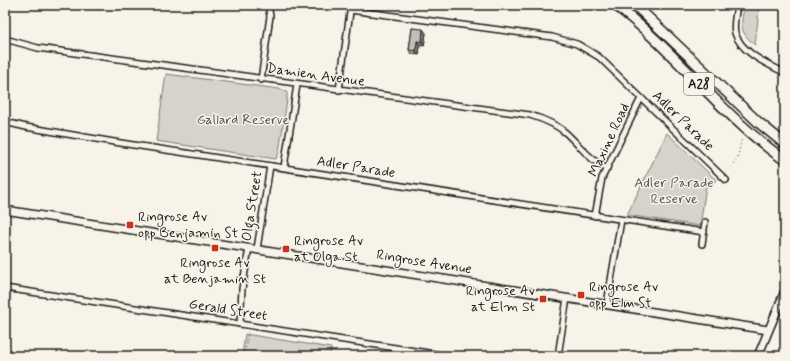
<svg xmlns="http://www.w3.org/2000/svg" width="790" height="361" viewBox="0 0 790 361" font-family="Mynerve,sans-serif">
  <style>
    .green { fill: #d7d3cb; stroke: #7a7874 }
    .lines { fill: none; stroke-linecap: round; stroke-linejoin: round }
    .minor-casing { stroke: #1c1c1c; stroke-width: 8 }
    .tertiary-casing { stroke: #1c1c1c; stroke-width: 10 }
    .secondary-casing { stroke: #1c1c1c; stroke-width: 10 }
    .trunk-casing { stroke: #1c1c1c; stroke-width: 12 }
    .path { stroke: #1c1c1c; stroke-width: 1; stroke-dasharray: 1 3; stroke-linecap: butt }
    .minor { stroke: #f7f3e8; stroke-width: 5 }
    .tertiary { stroke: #f7f3e8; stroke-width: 7 }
    .secondary { stroke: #f7f3e8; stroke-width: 7 }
    .trunk { stroke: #f7f3e8; stroke-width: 9 }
    .wall { fill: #a5a39c; stroke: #1c1c1c }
    .shaded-wall { fill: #86857f; stroke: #1c1c1c }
    .building { fill: #c0beb5; stroke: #1c1c1c }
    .poi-dot { fill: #c8321e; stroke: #f7f3e8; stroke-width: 1.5 }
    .labels { text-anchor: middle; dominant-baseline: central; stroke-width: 3; stroke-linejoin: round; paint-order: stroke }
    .shield { fill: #f7f3e8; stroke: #5e5c59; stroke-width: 1 }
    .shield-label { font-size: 13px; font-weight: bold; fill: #1c1c1c }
    .street-label { font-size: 14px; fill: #1c1c1c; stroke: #f7f3e8 }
    .park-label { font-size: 14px; fill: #545351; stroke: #f7f3e8 }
    .poi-label { font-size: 14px; fill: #1c1c1c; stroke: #f7f3e8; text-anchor: start }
  </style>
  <rect width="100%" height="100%" fill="#f7f3e8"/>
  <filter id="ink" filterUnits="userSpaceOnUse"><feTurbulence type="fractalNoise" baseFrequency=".025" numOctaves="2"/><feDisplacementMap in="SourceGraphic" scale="8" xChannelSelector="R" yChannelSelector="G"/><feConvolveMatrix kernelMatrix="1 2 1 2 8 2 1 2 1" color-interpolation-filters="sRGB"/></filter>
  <g filter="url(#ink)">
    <g class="green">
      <path d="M 744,7 L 759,10 L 755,45 C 739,32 741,26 744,7 Z"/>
      <path d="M 166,74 L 279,89 L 287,92 L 287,100 L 279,152 L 276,159 L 156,141 Z"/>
      <path d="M 667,133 L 716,180 L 710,186 L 706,186 L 700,226 L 627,215 Z"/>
      <path d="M 245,334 L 331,348 L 330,356 L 242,356 Z"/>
    </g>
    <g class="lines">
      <g class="minor-casing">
        <g id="minor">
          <path d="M 737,5 C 736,13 733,25 735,33 C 741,53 768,64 785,73"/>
          <path d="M 350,10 L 552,37 L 577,44 L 599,57 L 726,180"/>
          <path d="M 5,39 L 38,48 L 530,115 C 543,119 556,124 566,133 C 579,145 591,161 607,169"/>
          <path d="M 261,80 L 270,16 L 268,5"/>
          <path d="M 339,90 L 351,5"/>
          <path d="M 5,122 L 26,127 L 114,142 L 704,232"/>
          <path d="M 284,167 L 297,85"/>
          <path d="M 595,216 L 602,178 L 641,98"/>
          <path d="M 702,244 L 705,222"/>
          <path d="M 257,249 L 270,166"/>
          <path d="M 5,288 L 448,356"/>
          <path d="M 607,304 L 621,220"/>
          <path d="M 240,324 L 242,289 L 249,248"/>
          <path d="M 558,356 L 567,298"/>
        </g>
      </g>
      <g class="tertiary-casing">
        <path id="tertiary" d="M 5,210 L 768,330"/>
      </g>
      <g class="secondary-casing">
        <path id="secondary" d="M 758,356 L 785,291"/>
      </g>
      <g class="trunk-casing">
        <g id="trunk">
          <path d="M 615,5 C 676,51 721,116 785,160"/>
          <path d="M 635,5 L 758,122 L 785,144"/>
        </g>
      </g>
      <g class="path">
        <path d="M 601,5 L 609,10"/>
        <path d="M 726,173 L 738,157 L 741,141 L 744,139"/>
        <path d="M 244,356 L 248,332"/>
      </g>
      <use href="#minor" class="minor"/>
      <use href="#tertiary" class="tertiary"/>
      <use href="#secondary" class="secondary"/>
      <use href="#trunk" class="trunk"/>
    </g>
    <path class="wall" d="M 412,28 L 426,33 L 424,46 L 420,45 L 419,55 L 412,54 L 409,50 Z"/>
    <g class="shaded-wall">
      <path d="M 423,29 L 426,33 L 424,46 L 422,42 Z"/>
      <path d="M 417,41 L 420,45 L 419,55 L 416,51 Z"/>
    </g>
    <path class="building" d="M 412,28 L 423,29 L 422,42 L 417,41 L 416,51 L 409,50 Z"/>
  </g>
  <g class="poi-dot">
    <rect x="126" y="221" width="8" height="8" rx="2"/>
    <rect x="211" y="244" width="8" height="8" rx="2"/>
    <rect x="282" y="245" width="8" height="8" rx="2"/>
    <rect x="577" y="291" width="8" height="8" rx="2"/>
    <rect x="539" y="295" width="8" height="8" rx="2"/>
  </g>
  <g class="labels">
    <rect class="shield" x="684" y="73" width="30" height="22" rx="3"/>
    <g class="shield-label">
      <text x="699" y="84">A28</text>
    </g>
    <g class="street-label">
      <text transform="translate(316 75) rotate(8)">Damien Avenue</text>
      <text transform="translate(683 121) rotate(44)">Adler Parade</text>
      <text transform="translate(609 140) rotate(-65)">Maxine Road</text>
      <text transform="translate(356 167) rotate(9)">Adler Parade</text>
      <text transform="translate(252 206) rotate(-81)">Olga Street</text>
      <text transform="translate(424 262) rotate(9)">Ringrose Avenue</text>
      <text transform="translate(228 310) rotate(9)">Gerald Street</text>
    </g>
    <g class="park-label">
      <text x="243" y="120">Gallard Reserve</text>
      <text x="674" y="183">Adler Parade<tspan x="674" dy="16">Reserve</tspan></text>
    </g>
    <g class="poi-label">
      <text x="138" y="217">Ringrose Av<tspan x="138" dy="16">opp Benjamin St</tspan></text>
      <text x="294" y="241">Ringrose Av<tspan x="294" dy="16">at Olga St</tspan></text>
      <text x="215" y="263" text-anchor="middle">Ringrose Av<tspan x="215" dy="16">at Benjamin St</tspan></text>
      <text x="589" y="287">Ringrose Av<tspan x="589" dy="16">opp Elm St</tspan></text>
      <text x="535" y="291" text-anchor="end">Ringrose Av<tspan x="535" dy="16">at Elm St</tspan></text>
    </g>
  </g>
  <rect width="790" height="361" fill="none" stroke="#f7f3e8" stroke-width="20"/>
  <rect x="10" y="10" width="770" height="341" fill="none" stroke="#1c1c1c" stroke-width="1.5" filter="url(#ink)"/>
</svg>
